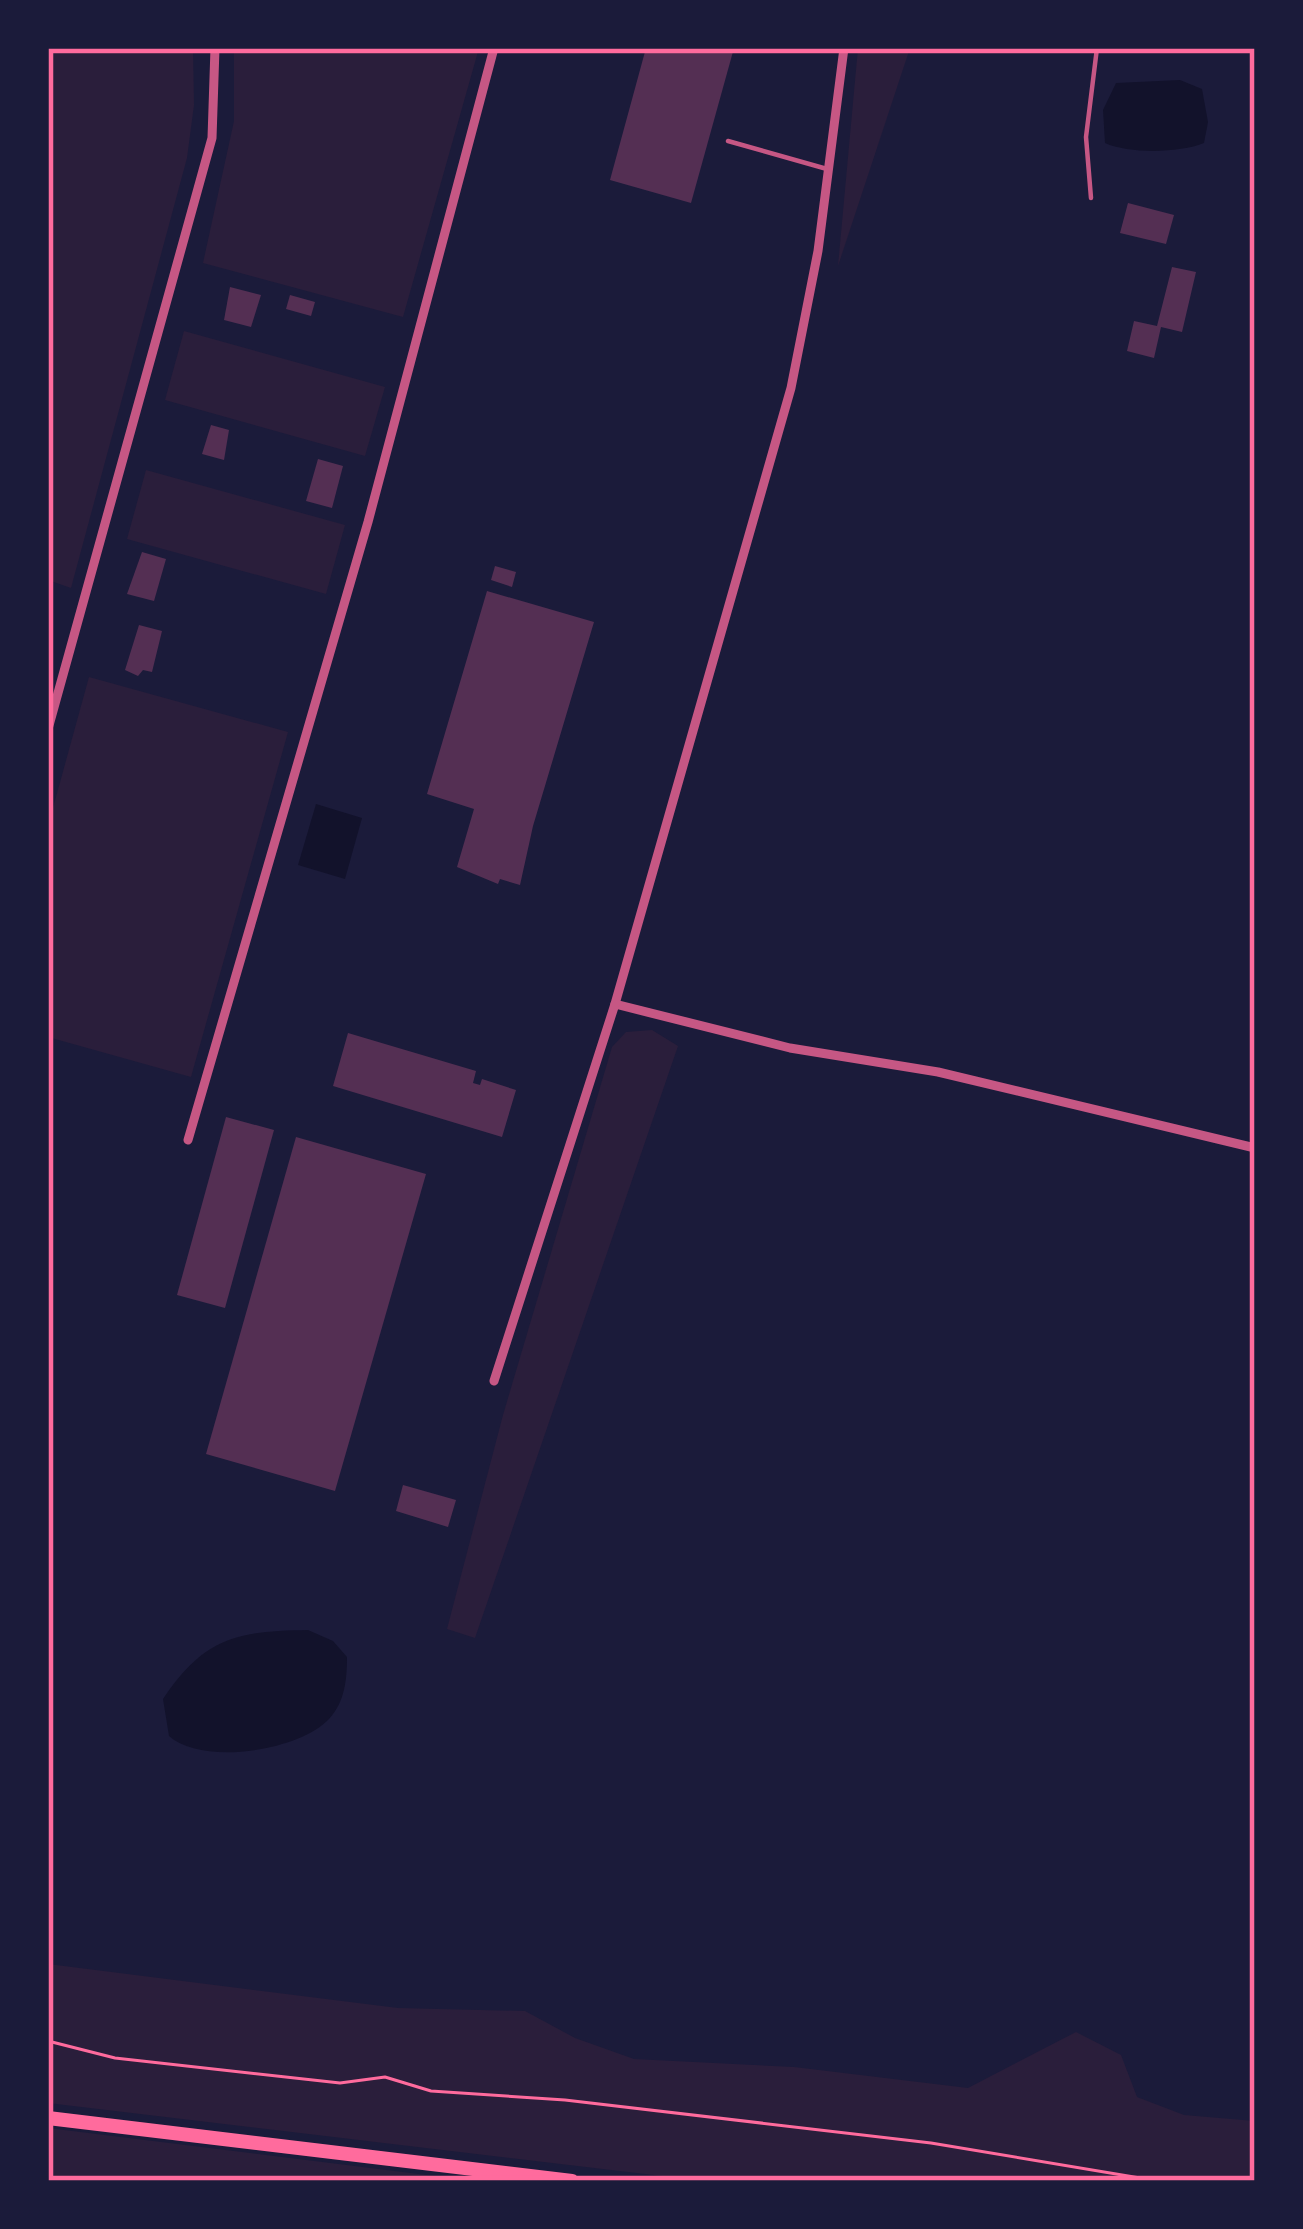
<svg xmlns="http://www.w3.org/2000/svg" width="1303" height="2229" viewBox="0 0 1303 2229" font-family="Commissioner,sans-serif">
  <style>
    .green { fill: #2a1e3b }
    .water { fill: #12122b }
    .building { fill: #542f53 }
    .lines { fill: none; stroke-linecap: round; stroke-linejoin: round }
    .path { stroke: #ff6b9d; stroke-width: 3 }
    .service { stroke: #c65784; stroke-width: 4.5 }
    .minor { stroke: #c65784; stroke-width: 9 }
    .primary { stroke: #ff6b9d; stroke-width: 14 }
    .neatline { fill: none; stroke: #ff6b9d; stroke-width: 4.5 }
  </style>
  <rect width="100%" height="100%" fill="#1b1b3a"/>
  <g class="green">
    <path d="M 48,48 L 193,48 L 194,105 L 187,158 L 71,588 L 48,580 Z"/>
    <path d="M 234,48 L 479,48 L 403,317 L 203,263 L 234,121 Z"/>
    <path d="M 858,48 L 910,48 L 838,266 Z"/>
    <path d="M 184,331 L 385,387 L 365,456 L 165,400 Z"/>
    <path d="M 146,470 L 345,525 L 326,594 L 127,539 Z"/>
    <path d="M 89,677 L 288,732 L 191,1077 L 48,1037 L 48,826 Z"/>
    <path d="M 652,1030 L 678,1046 L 475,1638 L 447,1629 L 503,1415 L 612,1047 L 626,1032 Z"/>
    <path d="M 48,1964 L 398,2008 L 525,2011 L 575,2038 L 634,2059 L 794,2067 L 968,2088 L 1076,2032 L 1121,2055 L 1137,2097 L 1184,2115 L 1255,2121 L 1255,2181 L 704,2181 L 48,2103 Z"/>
    <path d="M 48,2128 L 475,2181 L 48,2181 Z"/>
  </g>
  <g class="water">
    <path d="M 1180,80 L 1202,89 L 1208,122 L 1204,143 C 1180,153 1129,154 1105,143 L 1103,110 L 1116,83 Z"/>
    <path d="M 316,804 L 362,818 L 345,879 L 298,865 Z"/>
    <path d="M 308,1630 L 333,1641 L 347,1657 C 347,1679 345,1702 329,1719 C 299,1751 202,1766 169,1736 L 163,1699 C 204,1638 236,1631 308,1630 Z"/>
  </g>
  <g class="building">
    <path d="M 646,48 L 734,48 L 691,203 L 610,180 Z"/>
    <path d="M 1128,203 L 1174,215 L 1166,244 L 1120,233 Z"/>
    <path d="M 1172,267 L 1196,272 L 1182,332 L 1161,327 L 1154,358 L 1127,351 L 1134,321 L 1157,326 Z"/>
    <path d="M 230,287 L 261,295 L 251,327 L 224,320 Z"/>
    <path d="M 290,295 L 315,302 L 311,316 L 286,309 Z"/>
    <path d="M 211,425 L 229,430 L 224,460 L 202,454 Z"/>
    <path d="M 318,459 L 343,466 L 332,508 L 306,501 Z"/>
    <path d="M 142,552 L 166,559 L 154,601 L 127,594 Z"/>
    <path d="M 495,566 L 516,572 L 512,587 L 491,580 Z"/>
    <path d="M 487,591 L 594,622 L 533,826 L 520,885 L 500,879 L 498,884 L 457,867 L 474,809 L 427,794 Z"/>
    <path d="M 139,625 L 162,631 L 152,672 L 143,670 L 138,676 L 125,670 Z"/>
    <path d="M 348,1033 L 476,1071 L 473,1083 L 480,1085 L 482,1079 L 516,1090 L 502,1137 L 333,1086 Z"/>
    <path d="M 226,1117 L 274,1130 L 225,1308 L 177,1295 Z"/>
    <path d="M 296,1137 L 426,1174 L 335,1491 L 206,1454 Z"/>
    <path d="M 403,1485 L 456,1500 L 448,1527 L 396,1511 Z"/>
  </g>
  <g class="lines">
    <path class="path" d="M 48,2041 L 115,2058 L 340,2083 L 385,2077 L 431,2091 L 565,2100 L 931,2143 L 1158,2181"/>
    <g class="service">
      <path d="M 728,141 L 827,169"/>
      <path d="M 1091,198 L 1086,137 L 1097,48"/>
    </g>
    <g class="minor">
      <path d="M 48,729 L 212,138 L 215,48"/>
      <path d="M 615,1004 L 790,1048 L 938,1072 L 1255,1148"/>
      <path d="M 188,1140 L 368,522 L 494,48"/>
      <path d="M 494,1381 L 615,1004 L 791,388 L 818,251 L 844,48"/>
    </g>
    <path class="primary" d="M 48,2118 L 572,2181"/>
  </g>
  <rect width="1303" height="2229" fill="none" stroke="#1b1b3a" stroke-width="102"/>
  <rect x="51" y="51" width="1201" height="2127" class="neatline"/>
</svg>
